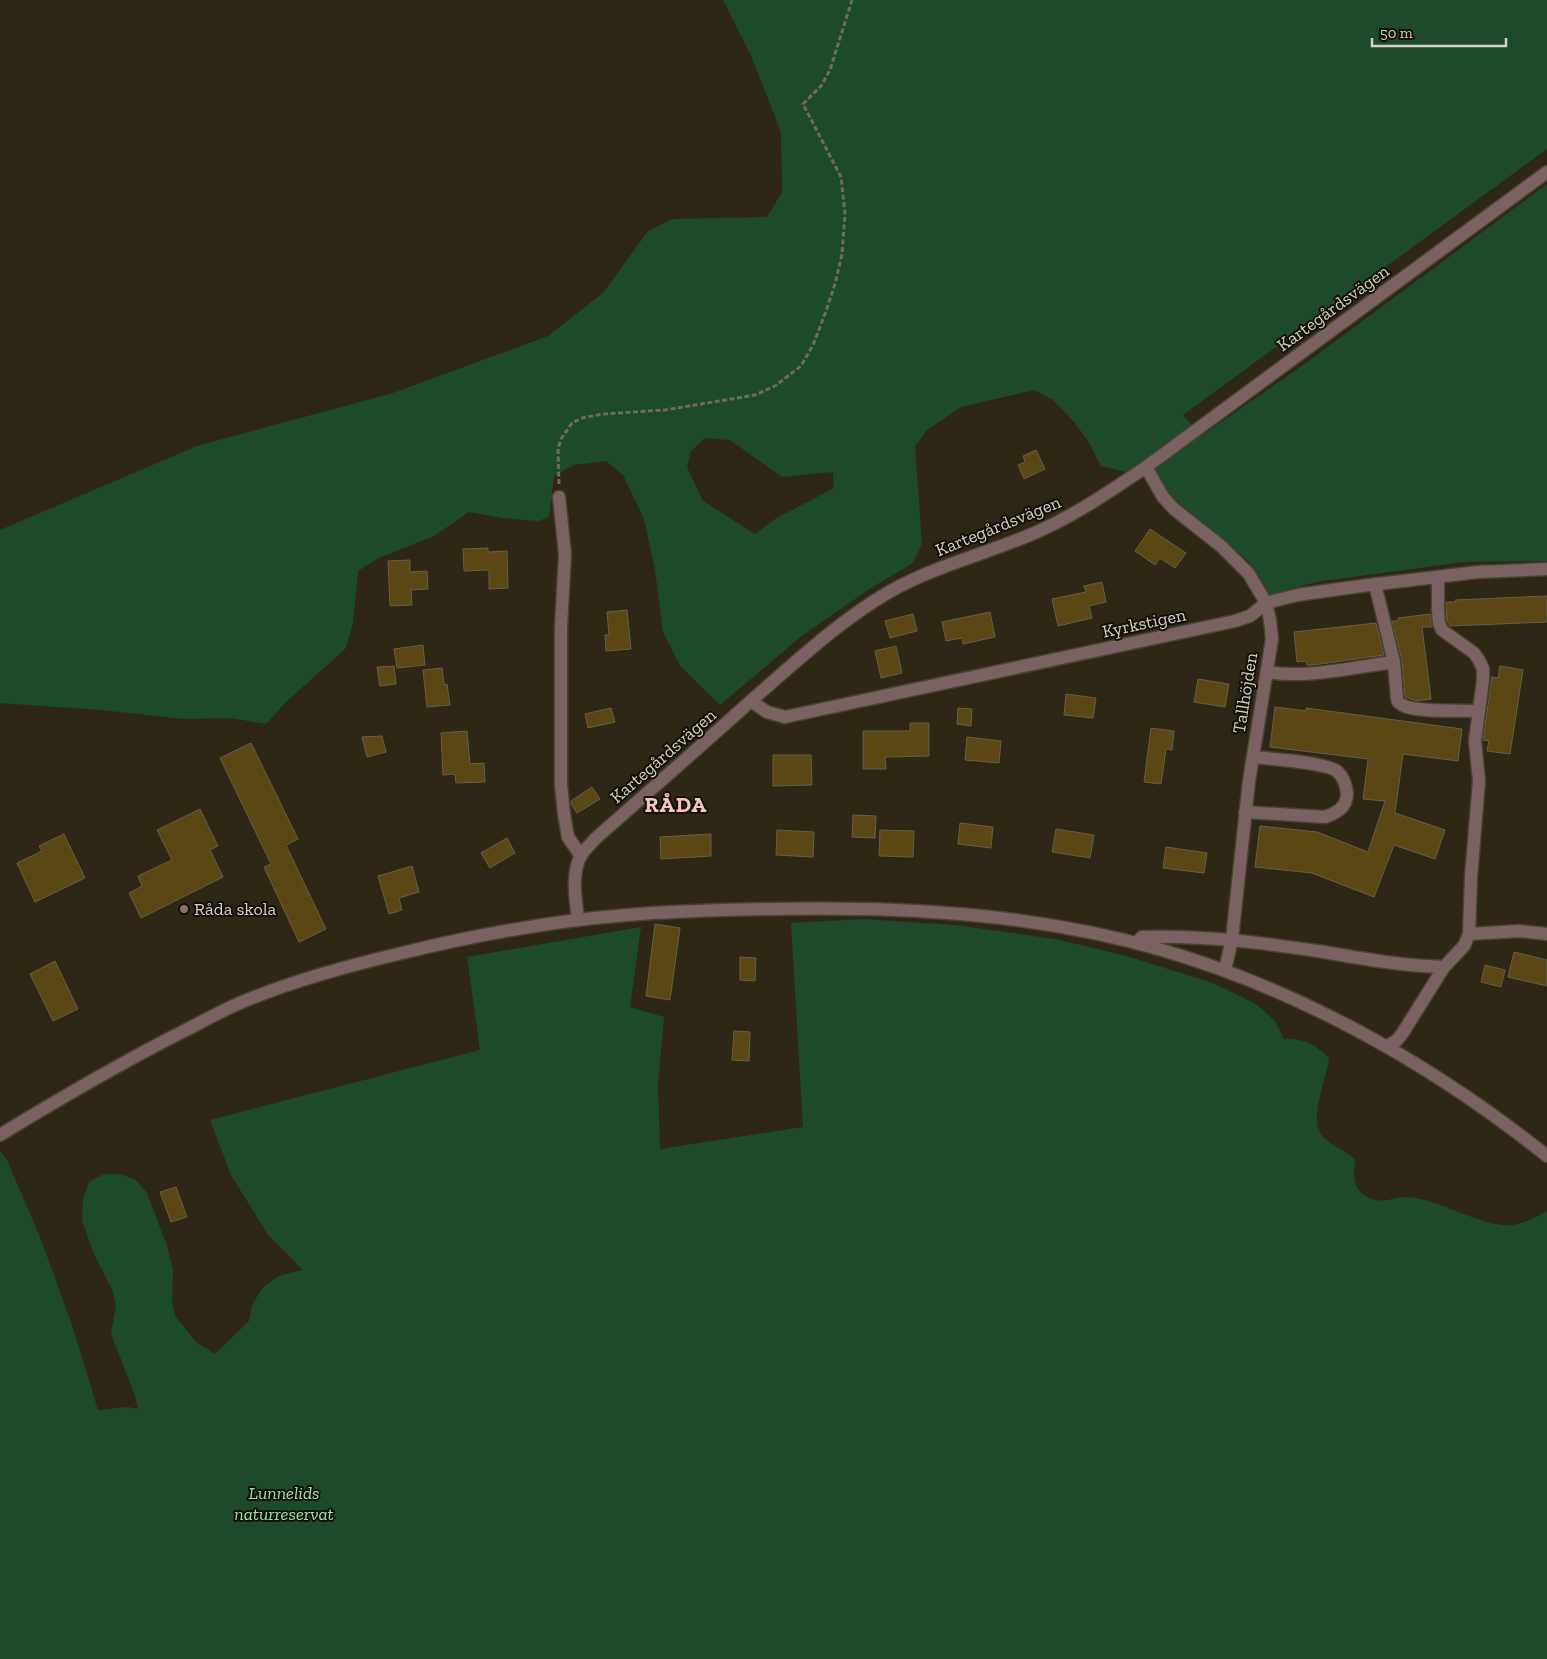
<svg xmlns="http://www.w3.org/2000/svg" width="1547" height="1659" viewBox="0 0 1547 1659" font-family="'Zilla Slab',serif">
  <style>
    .green { fill: #1e4a2c; fill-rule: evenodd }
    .building { fill: #5a4713; stroke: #675f4b }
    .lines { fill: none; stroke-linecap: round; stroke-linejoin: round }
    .minor-casing { stroke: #494231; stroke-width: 15 }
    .path { stroke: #706a5b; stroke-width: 3; stroke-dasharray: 5 2.5; stroke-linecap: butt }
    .minor { stroke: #7b6262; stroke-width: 12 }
    .education-dot { fill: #8d6e63; stroke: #131008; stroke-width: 2 }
    .labels { text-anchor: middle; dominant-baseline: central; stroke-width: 4; stroke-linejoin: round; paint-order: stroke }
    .street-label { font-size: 18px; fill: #d5d1c6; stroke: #131008 }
    .poi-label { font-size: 18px; fill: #d5d1c6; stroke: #131008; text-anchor: start }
    .park-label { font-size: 18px; font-style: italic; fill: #9de4af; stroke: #131008 }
    .district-label { font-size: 22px; font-weight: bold; letter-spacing: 1px; fill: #f8c4c4; stroke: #131008 }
  </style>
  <rect width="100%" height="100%" fill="#2e2715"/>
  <g class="green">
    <path d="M 723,0 L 1547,0 L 1547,149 L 1183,415 L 1201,436 L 1306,363 L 1547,184 L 1547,561 L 1463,562 L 1316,582 L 1268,595 L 1249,562 L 1171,496 L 1160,480 L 1101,466 L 1088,441 L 1075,423 L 1053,400 L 1034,390 L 961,407 L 927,430 L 915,446 L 922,544 L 913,563 L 871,588 L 803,635 L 720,705 L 680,666 L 663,632 L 655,570 L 644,519 L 623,475 L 606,461 L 574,465 L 554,476 L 549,517 L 538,521 L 502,518 L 469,512 L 434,536 L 379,558 L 358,571 L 353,623 L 346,648 L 285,703 L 266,724 L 230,718 L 184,719 L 101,710 L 0,703 L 0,530 L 197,446 L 393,393 L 548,336 L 604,292 L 648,231 L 673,219 L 767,217 L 782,192 L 781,132 L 751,56 ZM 705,438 L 730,440 L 782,477 L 833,472 L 834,488 L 775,519 L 755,534 L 703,501 L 687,467 L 691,451 Z"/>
    <path d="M 863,919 L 955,925 L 1055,939 L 1123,955 L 1213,983 L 1256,1004 L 1275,1021 L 1284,1039 C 1305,1038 1314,1044 1329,1058 C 1327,1078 1309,1117 1321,1134 C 1328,1145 1345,1148 1355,1160 C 1354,1173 1352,1187 1364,1195 C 1378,1206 1393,1197 1408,1197 C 1412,1197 1416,1198 1420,1199 C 1447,1204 1486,1228 1512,1225 C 1523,1224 1537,1217 1547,1211 L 1547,1659 L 0,1659 L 0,1151 L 7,1160 L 40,1237 L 72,1325 L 98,1410 L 128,1407 L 138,1409 L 135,1395 L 111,1334 L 116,1306 L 113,1292 L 93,1252 L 82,1220 L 83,1199 L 89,1182 L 104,1174 L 120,1174 L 136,1180 L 147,1193 L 167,1246 L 173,1270 L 172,1301 L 175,1316 L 197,1343 L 215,1354 L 249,1321 L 252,1305 L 263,1287 L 279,1276 L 303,1270 L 268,1235 L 231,1175 L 210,1120 L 480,1050 L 467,957 L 641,927 L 630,1007 L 664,1017 L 658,1083 L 660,1149 L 803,1127 L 791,923 Z"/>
  </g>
  <g class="building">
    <path d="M 1036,450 L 1045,469 L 1024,479 L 1018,465 L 1025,462 L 1023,456 Z"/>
    <path d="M 1150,529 L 1186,553 L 1175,568 L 1160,558 L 1155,565 L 1135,551 Z"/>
    <path d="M 488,548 L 488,552 L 507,551 L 508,588 L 489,589 L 489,570 L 464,571 L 463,549 Z"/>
    <path d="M 410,560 L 410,572 L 427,571 L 428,589 L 411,590 L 412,605 L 390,606 L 388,561 Z"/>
    <path d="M 1102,582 L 1106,602 L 1089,606 L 1092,618 L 1058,626 L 1052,599 L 1086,592 L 1084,586 Z"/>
    <path d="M 1547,596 L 1547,622 L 1450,626 L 1447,621 L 1446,602 L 1456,602 L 1455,600 Z"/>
    <path d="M 627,610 L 631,649 L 606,651 L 605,635 L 609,635 L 607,612 Z"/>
    <path d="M 990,612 L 995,637 L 963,644 L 962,638 L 946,641 L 942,622 Z"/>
    <path d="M 913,614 L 917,631 L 890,638 L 885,621 Z"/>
    <path d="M 1430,614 L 1432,627 L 1422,627 L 1431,699 L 1417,701 L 1405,697 L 1402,660 L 1392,621 L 1398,621 L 1398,618 Z"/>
    <path d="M 1376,623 L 1384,655 L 1313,665 L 1307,665 L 1306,661 L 1297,662 L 1294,632 Z"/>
    <path d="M 423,645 L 425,665 L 397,668 L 394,649 Z"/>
    <path d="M 896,646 L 902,673 L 881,678 L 875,651 Z"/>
    <path d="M 394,666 L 396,684 L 380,686 L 377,667 Z"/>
    <path d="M 1500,666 L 1523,670 L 1510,754 L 1487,751 L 1489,741 L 1483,740 L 1492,677 L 1498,678 Z"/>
    <path d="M 442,668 L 444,685 L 447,684 L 450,705 L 427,707 L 423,670 Z"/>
    <path d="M 1198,679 L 1229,684 L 1225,707 L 1194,702 Z"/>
    <path d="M 1066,694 L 1096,698 L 1093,718 L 1064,715 Z"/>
    <path d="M 1275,707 L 1306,711 L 1306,708 L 1462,729 L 1458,761 L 1403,754 L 1395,813 L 1445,830 L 1435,859 L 1394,845 L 1374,897 L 1312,873 L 1255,867 L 1260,826 L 1317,832 L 1368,852 L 1385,801 L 1363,799 L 1368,759 L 1270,747 Z"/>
    <path d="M 611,708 L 615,722 L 588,728 L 585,714 Z"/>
    <path d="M 958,708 L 972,709 L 971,726 L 957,724 Z"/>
    <path d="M 910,723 L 929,723 L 929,756 L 885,757 L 886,769 L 863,769 L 863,731 L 910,731 Z"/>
    <path d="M 1151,728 L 1174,731 L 1172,750 L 1166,749 L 1161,784 L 1144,782 Z"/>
    <path d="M 467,731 L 470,764 L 484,763 L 485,782 L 456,783 L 455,774 L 443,775 L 441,733 Z"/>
    <path d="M 382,736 L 386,752 L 367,757 L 362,737 Z"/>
    <path d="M 967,737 L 1001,741 L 999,763 L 965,760 Z"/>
    <path d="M 251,743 L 298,839 L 286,845 L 326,929 L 299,942 L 264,867 L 271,864 L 220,758 Z"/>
    <path d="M 773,755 L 811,755 L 812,785 L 773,786 Z"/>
    <path d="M 592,787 L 600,799 L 577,813 L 571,804 L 571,801 Z"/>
    <path d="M 200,809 L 218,846 L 210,850 L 223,877 L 141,918 L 129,893 L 142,886 L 138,876 L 172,860 L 157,830 Z"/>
    <path d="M 853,815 L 876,816 L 875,838 L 852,837 Z"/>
    <path d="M 960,823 L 993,827 L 991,848 L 958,844 Z"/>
    <path d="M 1056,829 L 1094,835 L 1090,858 L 1052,852 Z"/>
    <path d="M 777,830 L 814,832 L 813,857 L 776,855 Z"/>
    <path d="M 880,830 L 914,831 L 913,857 L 879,856 Z"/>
    <path d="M 64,834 L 85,878 L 35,902 L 17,863 L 42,851 L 39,846 Z"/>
    <path d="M 711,834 L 711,856 L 661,859 L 660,837 Z"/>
    <path d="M 507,838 L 515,853 L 490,868 L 481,853 Z"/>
    <path d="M 1166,847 L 1207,853 L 1204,873 L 1163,868 Z"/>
    <path d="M 412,866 L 419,892 L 399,898 L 402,910 L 389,914 L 378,876 Z"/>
    <path d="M 655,924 L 680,928 L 670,1000 L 646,996 Z"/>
    <path d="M 1514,952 L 1547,960 L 1547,986 L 1508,977 Z"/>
    <path d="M 740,957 L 756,958 L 755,981 L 740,980 Z"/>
    <path d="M 55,961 L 78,1009 L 53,1021 L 30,974 Z"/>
    <path d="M 1485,965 L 1505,970 L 1501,987 L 1481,982 Z"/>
    <path d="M 734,1031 L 750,1032 L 749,1061 L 732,1060 Z"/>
    <path d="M 176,1187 L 187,1217 L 171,1222 L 160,1192 Z"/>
  </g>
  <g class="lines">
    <g class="minor-casing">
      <g id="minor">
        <path d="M 1146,467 L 1163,497 L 1174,509 L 1221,546 L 1249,574 L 1266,603 L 1270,620 L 1272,639 L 1249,781 L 1232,939 L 1225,970"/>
        <path d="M 559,497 L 565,554 L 561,627 L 561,785 L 564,814 L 568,837 L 581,856"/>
        <path d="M 1375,584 L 1394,662"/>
        <path d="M 1267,672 C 1305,679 1354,667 1394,662 L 1397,698 C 1398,702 1397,702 1401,704 C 1412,713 1462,710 1479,711"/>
        <path d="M 751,701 L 767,712 L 785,717 L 1235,621 L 1250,616 L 1266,603 L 1297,595 L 1361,586 L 1478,572 L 1547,569"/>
        <path d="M 1245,812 L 1325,817 C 1336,813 1347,808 1347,793 C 1346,785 1344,778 1338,772 C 1327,762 1270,759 1253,757"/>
        <path d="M 578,920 C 576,900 571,877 580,857 C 583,851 590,845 595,839 C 648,792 701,746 753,699 C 797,661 839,621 889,592 C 936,565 990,553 1039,531 C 1077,514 1112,490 1146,467 L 1547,172"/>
        <path d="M 1469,934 L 1519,931 L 1547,934"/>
        <path d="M 1136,943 L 1142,937 C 1204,935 1264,943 1324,952 C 1364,959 1404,966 1444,967"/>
        <path d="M 1387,1046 L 1396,1041 L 1402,1034 L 1444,967 L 1464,946 L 1469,934 L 1471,877 L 1479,781 L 1475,741 L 1483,680 L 1483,669 L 1479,660 L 1474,653 L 1442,630 L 1439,623 L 1438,611 L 1438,577"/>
        <path d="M 0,1135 C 59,1099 119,1064 180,1033 C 202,1022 224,1009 247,1000 C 296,980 347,966 398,954 C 471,936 551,921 627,915 C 674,911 720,910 768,909 C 900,906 1034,913 1162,950 C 1302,991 1433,1065 1547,1156"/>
      </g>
    </g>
    <path class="path" d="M 559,484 L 558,449 L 561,439 L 572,423 L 582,418 L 603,414 L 665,410 L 755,395 L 775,386 L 801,366 L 813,345 L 825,314 L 835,284 L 842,254 L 845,214 L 841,177 L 803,104 L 821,86 L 830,70 L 852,0"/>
    <use href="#minor" class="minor"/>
  </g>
  <circle class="education-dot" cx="184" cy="909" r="5"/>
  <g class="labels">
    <g class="street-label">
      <text transform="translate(1333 308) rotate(-36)">Kartegårdsvägen</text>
      <text transform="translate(998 526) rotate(-22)">Kartegårdsvägen</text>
      <text transform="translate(1144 623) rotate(-12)">Kyrkstigen</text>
      <text transform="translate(1245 693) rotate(-81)">Tallhöjden</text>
      <text transform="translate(663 756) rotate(-41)">Kartegårdsvägen</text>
    </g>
    <g class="poi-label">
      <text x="194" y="909">Råda skola</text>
    </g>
    <g class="park-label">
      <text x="284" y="1493">Lunnelids<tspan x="284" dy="21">naturreservat</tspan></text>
    </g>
    <g class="district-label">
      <text x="676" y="804">RÅDA</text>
    </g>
  </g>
  <path d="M1372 38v8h134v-8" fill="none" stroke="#d5d1c6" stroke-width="2.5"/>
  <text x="1380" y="38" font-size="15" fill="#d5d1c6" stroke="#131008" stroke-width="4" paint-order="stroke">50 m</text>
</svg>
